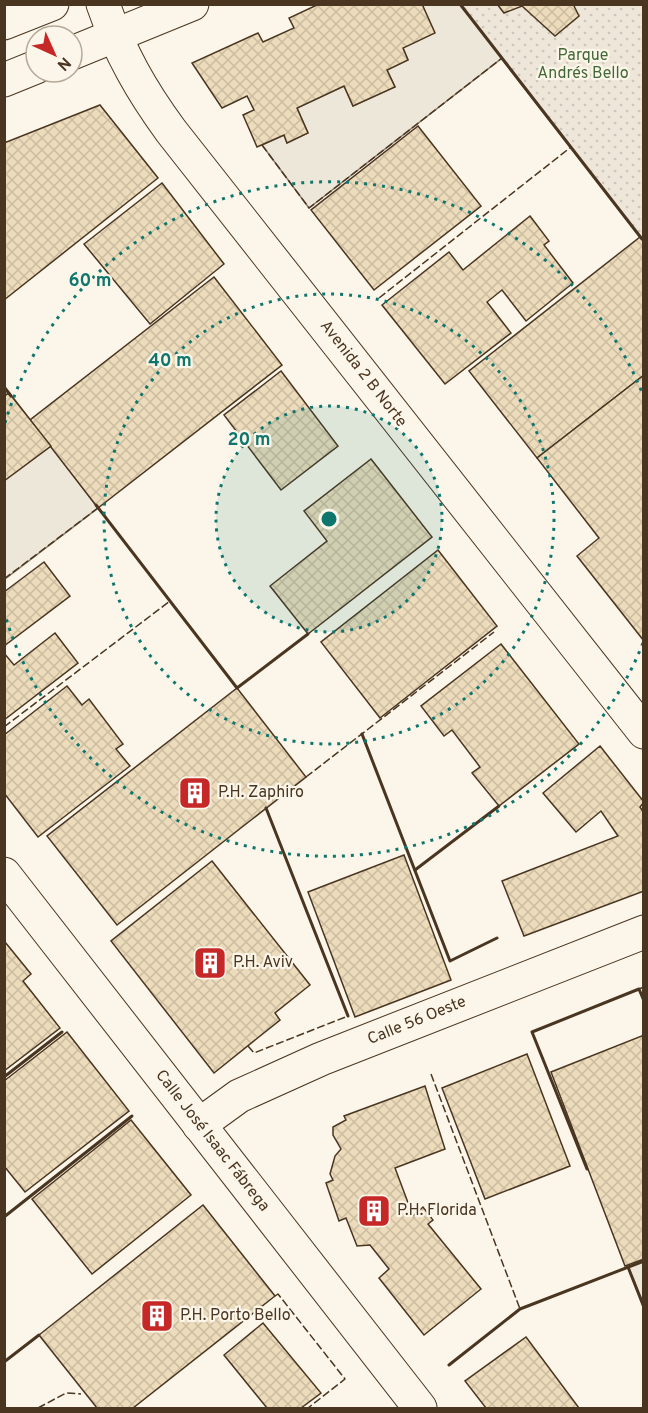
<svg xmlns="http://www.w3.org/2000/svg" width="648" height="1413" viewBox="0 0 648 1413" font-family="Overpass,sans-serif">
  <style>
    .park { fill: url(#park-dots); stroke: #887966; stroke-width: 1.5 }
    .parking { fill: #ede7d9; stroke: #887966; stroke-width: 1.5 }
    .building { fill: url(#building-cross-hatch); stroke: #4a3520; stroke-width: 1.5 }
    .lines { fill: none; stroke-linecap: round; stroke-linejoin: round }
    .minor-casing { stroke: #4a3520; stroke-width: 35 }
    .minor { stroke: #fbf6e9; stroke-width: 33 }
    .fence { stroke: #4a3520; stroke-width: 1.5; stroke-dasharray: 8 3; stroke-linecap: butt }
    .wall { stroke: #4a3520; stroke-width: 3 }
    .ring { fill: none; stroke: #0f766e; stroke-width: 3; stroke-dasharray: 3 6 }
    .labels { text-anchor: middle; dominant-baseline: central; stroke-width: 4.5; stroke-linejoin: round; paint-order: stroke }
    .park-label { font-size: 16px; fill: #436837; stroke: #fbf6e9 }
    .street-label { font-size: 16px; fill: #4a3520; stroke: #fbf6e9 }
    .poi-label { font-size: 16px; fill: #4a3520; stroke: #fbf6e9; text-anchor: start }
    .centre { fill: #0f766e; stroke: #fbf6e9; stroke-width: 3 }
    .ring-label { font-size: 18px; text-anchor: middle; font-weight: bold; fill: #0f766e; stroke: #fbf6e9; stroke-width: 4.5; stroke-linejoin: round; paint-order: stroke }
  </style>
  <defs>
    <pattern id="park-dots" width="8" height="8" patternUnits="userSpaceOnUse" patternTransform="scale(1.5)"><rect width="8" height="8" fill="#ede6d9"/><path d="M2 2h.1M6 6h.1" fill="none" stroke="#cdc6ba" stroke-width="1.8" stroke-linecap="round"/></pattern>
    <pattern id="building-cross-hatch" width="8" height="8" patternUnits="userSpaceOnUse" patternTransform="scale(1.5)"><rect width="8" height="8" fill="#ecdcbc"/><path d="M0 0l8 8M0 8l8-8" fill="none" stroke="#ccbda1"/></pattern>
  </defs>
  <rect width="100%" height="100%" fill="#fbf6e9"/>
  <path class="park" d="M 460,5 L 643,5 L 643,241 Z"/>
  <g class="parking">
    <path d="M 422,5 L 460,5 L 502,58 L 309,208 L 262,145 L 284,135 L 287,143 L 308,133 L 297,108 L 344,86 L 353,106 L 395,87 L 387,70 L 408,60 L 403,48 Z"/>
    <path d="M 5,387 L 98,508 L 5,579 Z"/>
    <path d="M 643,1261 L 643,1307 L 628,1267 Z"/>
  </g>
  <g class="building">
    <path d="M 319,4 L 422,4 L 435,33 L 403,48 L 408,60 L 387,70 L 395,87 L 353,106 L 344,86 L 297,108 L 308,133 L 287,143 L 284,135 L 257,147 L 243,115 L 254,110 L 247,96 L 222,108 L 192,63 L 258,33 L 263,42 L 294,28 L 289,18 Z"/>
    <path d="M 497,4 L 573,4 L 579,16 L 555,36 L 522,6 L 504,13 Z"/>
    <path d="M 100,105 L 158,178 L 4,300 L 4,143 Z"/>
    <path d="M 418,126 L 481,206 L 374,290 L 311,210 Z"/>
    <path d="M 162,183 L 224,264 L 150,324 L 84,244 Z"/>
    <path d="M 530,216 L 549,241 L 544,245 L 573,283 L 526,321 L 502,290 L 487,302 L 511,333 L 445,384 L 382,305 L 449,252 L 463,270 Z"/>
    <path d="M 640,237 L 644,241 L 644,375 L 537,458 L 469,371 Z"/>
    <path d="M 214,277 L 282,365 L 98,508 L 30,420 Z"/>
    <path d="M 281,371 L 338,446 L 281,490 L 224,415 Z"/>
    <path d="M 644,375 L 644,641 L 577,556 L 599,538 L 537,458 Z"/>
    <path d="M 9,393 L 51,446 L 4,481 L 4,396 Z"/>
    <path d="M 371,459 L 432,537 L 308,634 L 270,586 L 327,541 L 304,511 Z"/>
    <path d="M 438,550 L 497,626 L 380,718 L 321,642 Z"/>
    <path d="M 44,562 L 70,596 L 4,646 L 4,592 Z"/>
    <path d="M 55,633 L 78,663 L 4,720 L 4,653 L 14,665 Z"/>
    <path d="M 501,644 L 579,744 L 499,806 L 472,773 L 480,767 L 452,730 L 444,736 L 421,706 Z"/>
    <path d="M 67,686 L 82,705 L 89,699 L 123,744 L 116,749 L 130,766 L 38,837 L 4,793 L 4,735 Z"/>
    <path d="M 237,688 L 306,777 L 117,925 L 47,836 Z"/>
    <path d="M 600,746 L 644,802 L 640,807 L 644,813 L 644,891 L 524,936 L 502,881 L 618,836 L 601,811 L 576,832 L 543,793 Z"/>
    <path d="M 404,855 L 451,980 L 355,1017 L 308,892 Z"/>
    <path d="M 212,861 L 310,985 L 275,1013 L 280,1020 L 214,1073 L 111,941 Z"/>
    <path d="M 5,942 L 31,974 L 23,981 L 60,1028 L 4,1071 Z"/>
    <path d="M 67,1032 L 129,1111 L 25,1192 L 4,1166 L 4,1081 Z"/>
    <path d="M 644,1035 L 644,1259 L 625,1266 L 551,1072 Z"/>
    <path d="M 527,1054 L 570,1166 L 485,1199 L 442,1088 Z"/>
    <path d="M 425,1086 L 445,1149 L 395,1168 L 413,1216 L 423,1207 L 433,1220 L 428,1224 L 481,1289 L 424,1335 L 379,1278 L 389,1269 L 370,1245 L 357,1246 L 346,1218 L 339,1221 L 326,1183 L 333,1180 L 330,1174 L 335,1156 L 341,1149 L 333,1135 L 333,1127 L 346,1120 L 344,1116 Z"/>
    <path d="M 131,1120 L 191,1195 L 92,1274 L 32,1199 Z"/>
    <path d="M 203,1205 L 275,1296 L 133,1408 L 97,1408 L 39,1335 Z"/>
    <path d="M 263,1323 L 321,1393 L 301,1408 L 267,1408 L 224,1355 Z"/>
    <path d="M 526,1337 L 579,1408 L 486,1408 L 465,1381 Z"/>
  </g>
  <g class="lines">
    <g class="minor-casing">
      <g id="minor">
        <path d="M 103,4 C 120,53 141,90 171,131 L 644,732"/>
        <path d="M 4,23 L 52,4"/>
        <path d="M 72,53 L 192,4"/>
        <path d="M 4,80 L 36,67"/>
        <path d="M 4,874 L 420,1408"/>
        <path d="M 199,1125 L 239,1096 L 321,1059 L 644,932"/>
      </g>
    </g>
    <use href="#minor" class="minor"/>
    <g class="fence">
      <path d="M 262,145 L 309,208 L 502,58"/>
      <path d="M 379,298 L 571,147"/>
      <path d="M 4,579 L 98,508"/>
      <path d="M 4,727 L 170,601"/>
      <path d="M 306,777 L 494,632"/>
      <path d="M 639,989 L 644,987"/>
      <path d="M 248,1046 L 254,1053 L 348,1016"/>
      <path d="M 431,1074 L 520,1309"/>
      <path d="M 275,1296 L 278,1294 L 345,1379 L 308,1408"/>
      <path d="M 38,1408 L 66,1393 L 81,1394"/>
    </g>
    <g class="wall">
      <path d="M 460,4 L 642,239"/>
      <path d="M 4,387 L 11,396"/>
      <path d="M 96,505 L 237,688 L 308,634"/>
      <path d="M 362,734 L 450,961 L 497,938"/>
      <path d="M 266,808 L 348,1016"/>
      <path d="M 415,870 L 499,806"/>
      <path d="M 4,1077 L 62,1032"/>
      <path d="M 587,1169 L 532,1032 L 639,989 L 644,1001"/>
      <path d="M 4,1217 L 132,1116"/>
      <path d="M 628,1267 L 644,1307"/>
      <path d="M 4,1362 L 39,1335"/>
      <path d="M 449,1365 L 520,1309 L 644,1261"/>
    </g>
  </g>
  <circle cx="329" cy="519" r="113" fill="#0f766e" fill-opacity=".12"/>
  <g class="ring">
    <circle cx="329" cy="519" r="113"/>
    <circle cx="329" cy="519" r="225"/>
    <path d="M643 643A338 338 0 0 1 5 615M5 423A338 338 0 0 1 643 395"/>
  </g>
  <defs>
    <g id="building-square" transform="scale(1.725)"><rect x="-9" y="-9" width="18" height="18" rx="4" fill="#c62828" stroke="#fbf6e9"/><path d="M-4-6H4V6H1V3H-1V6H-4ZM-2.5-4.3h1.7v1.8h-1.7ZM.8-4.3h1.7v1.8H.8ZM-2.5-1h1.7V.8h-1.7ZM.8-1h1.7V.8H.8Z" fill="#fff"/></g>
  </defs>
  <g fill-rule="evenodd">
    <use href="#building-square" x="195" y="793"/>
    <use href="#building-square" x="210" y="963"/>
    <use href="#building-square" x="374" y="1211"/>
    <use href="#building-square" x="157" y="1316"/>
  </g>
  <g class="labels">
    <g class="park-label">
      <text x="583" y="56">Parque<tspan x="583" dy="18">Andrés Bello</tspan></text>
    </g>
    <g class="street-label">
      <text transform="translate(363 374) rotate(52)">Avenida 2 B Norte</text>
      <text transform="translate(417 1021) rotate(-22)">Calle 56 Oeste</text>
      <text transform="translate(212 1141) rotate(52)">Calle José Isaac Fábrega</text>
    </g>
    <g class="poi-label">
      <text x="218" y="793">P.H. Zaphiro</text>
      <text x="233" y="963">P.H. Aviv</text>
      <text x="397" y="1211">P.H. Florida</text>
      <text x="180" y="1316">P.H. Porto Bello</text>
    </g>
  </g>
  <circle cx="329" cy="519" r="9" class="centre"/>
  <g class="ring-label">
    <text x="90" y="286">60 m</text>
    <text x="170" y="366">40 m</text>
    <text x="249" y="445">20 m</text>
  </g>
  <rect width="648" height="1413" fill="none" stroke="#4a3520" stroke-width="12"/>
  <g transform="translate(54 54) rotate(135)"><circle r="28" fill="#fbf6e9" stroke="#b4a999" stroke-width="1.5"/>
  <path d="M0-4.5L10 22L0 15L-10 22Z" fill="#c62828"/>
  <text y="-9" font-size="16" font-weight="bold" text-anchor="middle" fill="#4a3520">N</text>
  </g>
</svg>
